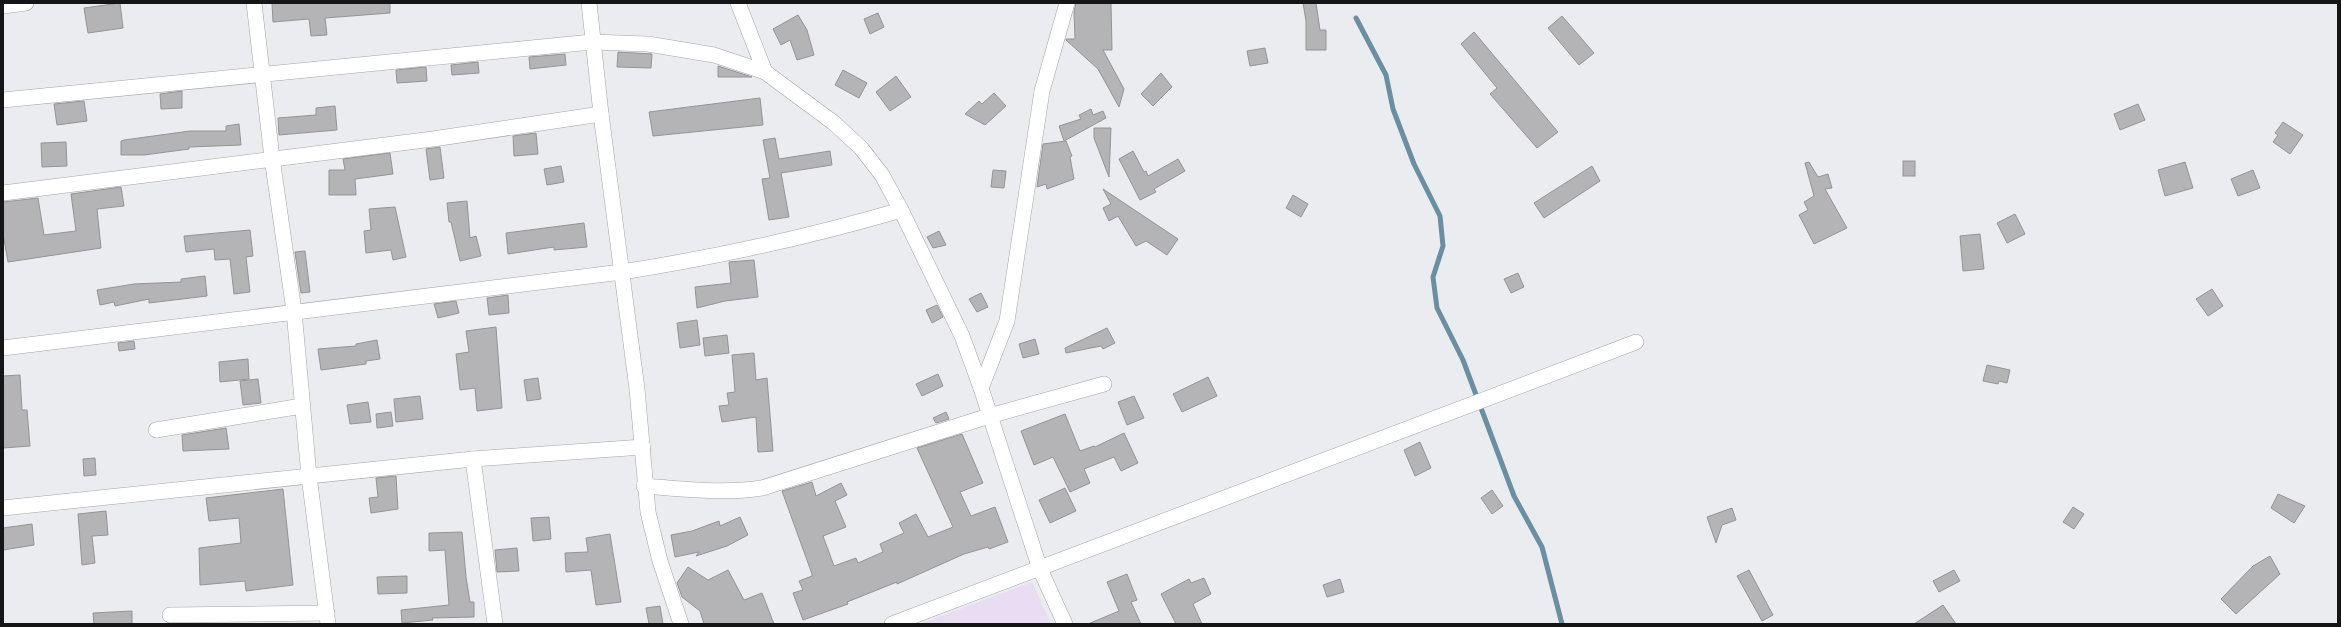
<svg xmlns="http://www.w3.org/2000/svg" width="2341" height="627" viewBox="0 0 2341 627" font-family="Barlow,sans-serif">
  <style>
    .commercial { fill: #e8ddf2 }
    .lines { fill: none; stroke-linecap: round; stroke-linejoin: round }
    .stream { stroke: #6890a2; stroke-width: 5 }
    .building { fill: #b4b3b5; stroke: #959395 }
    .street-casing { stroke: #a4a5a8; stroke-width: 16 }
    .street { stroke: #fff; stroke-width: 15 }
  </style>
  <rect width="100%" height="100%" fill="#ebecef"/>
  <path class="commercial" d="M 1032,582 L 1051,624 L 920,624 Z"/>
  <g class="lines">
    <path class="stream" d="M 1356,18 L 1386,75 L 1393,109 L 1414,164 L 1440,216 L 1443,246 L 1433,277 L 1437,308 L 1463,360 L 1514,496 L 1542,547 L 1562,624"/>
  </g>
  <g class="building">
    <path d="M 120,3 L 123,28 L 88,33 L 84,8 Z"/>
    <path d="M 272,3 L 390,3 L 390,13 L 325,18 L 327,35 L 311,36 L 309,19 L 273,22 Z"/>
    <path d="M 1076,3 L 1111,3 L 1112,50 L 1103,50 L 1124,89 L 1119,107 L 1098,69 L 1066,40 L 1066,39 L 1075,39 L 1074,12 Z"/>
    <path d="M 1303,3 L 1316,3 L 1320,30 L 1326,30 L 1326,50 L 1306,50 L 1306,21 Z"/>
    <path d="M 878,13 L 884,27 L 870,34 L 864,19 Z"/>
    <path d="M 798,15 L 807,30 L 814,55 L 797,60 L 790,40 L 781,45 L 773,29 Z"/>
    <path d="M 1562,16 L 1594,53 L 1579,65 L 1548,28 Z"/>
    <path d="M 1474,32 L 1558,132 L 1537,148 L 1490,94 L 1497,88 L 1461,44 Z"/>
    <path d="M 1265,48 L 1268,63 L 1250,66 L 1247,51 Z"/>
    <path d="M 618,52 L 652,54 L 651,68 L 617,67 Z"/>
    <path d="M 565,54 L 566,65 L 530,69 L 529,57 Z"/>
    <path d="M 478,62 L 479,73 L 452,75 L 451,65 Z"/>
    <path d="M 718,66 L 752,77 L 718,77 Z"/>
    <path d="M 426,67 L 427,81 L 397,83 L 396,70 Z"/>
    <path d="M 843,70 L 867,83 L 859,98 L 835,85 Z"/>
    <path d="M 1161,73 L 1172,87 L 1153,106 L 1141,94 Z"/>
    <path d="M 896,76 L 911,97 L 890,111 L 876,92 Z"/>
    <path d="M 182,91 L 182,108 L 161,109 L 160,94 Z"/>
    <path d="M 994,93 L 1006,106 L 985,125 L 965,114 L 979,101 L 982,104 Z"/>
    <path d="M 760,98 L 763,125 L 653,136 L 649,112 Z"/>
    <path d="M 84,101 L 87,121 L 57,125 L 54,104 Z"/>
    <path d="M 2138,104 L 2145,120 L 2120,130 L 2114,114 Z"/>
    <path d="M 335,106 L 337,130 L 279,135 L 278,118 L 316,115 L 316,108 Z"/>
    <path d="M 1091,109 L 1093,115 L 1103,111 L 1106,118 L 1064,141 L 1059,126 L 1081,119 L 1079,115 Z"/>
    <path d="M 2283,122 L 2303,135 L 2290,154 L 2273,142 L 2278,135 L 2275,133 Z"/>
    <path d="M 239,124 L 241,145 L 189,147 L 189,149 L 144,155 L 121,155 L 121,141 L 124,140 L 190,131 L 226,131 L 226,126 Z"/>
    <path d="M 1094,128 L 1111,128 L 1109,177 L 1094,138 Z"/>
    <path d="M 536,133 L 538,154 L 514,156 L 513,136 Z"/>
    <path d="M 775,138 L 779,159 L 830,151 L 832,165 L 781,173 L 789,217 L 769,220 L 762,179 L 770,178 L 763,140 Z"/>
    <path d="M 1066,141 L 1072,156 L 1070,157 L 1074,179 L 1047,189 L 1046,184 L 1037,187 L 1043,144 Z"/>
    <path d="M 66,142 L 67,166 L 42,167 L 41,143 Z"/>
    <path d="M 440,147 L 444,178 L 430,180 L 426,149 Z"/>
    <path d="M 1133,151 L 1144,172 L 1146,171 L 1148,176 L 1178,159 L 1185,171 L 1154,189 L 1156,192 L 1140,200 L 1119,159 Z"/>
    <path d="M 390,153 L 393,174 L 355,179 L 356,195 L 329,195 L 329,170 L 345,170 L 343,159 Z"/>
    <rect x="1903" y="161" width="12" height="15"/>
    <path d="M 1809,162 L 1818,177 L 1828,174 L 1832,188 L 1825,189 L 1847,228 L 1814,244 L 1799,215 L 1808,210 L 1804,202 L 1814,196 L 1805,163 Z"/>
    <path d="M 2185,162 L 2193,188 L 2165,196 L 2158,170 Z"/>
    <path d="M 561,166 L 564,182 L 547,185 L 544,169 Z"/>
    <path d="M 1592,166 L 1600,181 L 1544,218 L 1534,203 Z"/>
    <path d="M 993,170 L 1006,171 L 1004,188 L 991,187 Z"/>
    <path d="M 2253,170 L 2260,188 L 2238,196 L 2231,179 Z"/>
    <path d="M 121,187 L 124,206 L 97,209 L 101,248 L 8,262 L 3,234 L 3,202 L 38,198 L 44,235 L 76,231 L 71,194 Z"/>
    <path d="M 1103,189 L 1178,239 L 1167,255 L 1146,241 L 1136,246 L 1118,216 L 1109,221 L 1103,208 L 1111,204 Z"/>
    <path d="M 1293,195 L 1308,204 L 1301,217 L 1286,208 Z"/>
    <path d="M 467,201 L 470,238 L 476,236 L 481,256 L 460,261 L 451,222 L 449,222 L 447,203 Z"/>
    <path d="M 395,207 L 406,257 L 393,260 L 391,250 L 366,253 L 364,231 L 371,230 L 369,209 Z"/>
    <path d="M 2015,214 L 2025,234 L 2007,243 L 1997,223 Z"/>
    <path d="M 584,223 L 587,247 L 554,250 L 554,247 L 508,254 L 506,233 Z"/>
    <path d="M 250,230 L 253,256 L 246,257 L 250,292 L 234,294 L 230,259 L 215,260 L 214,249 L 186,252 L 184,236 Z"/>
    <path d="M 939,231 L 946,245 L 933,248 L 927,237 Z"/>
    <path d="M 1980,234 L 1984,269 L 1963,271 L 1960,236 Z"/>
    <path d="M 305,251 L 310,292 L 301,293 L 295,252 Z"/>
    <path d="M 754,260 L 758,297 L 725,301 L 697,308 L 695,287 L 731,283 L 729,262 Z"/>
    <path d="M 1518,273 L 1524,287 L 1511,293 L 1504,279 Z"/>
    <path d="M 205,276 L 207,296 L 149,303 L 149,299 L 115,306 L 114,302 L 100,305 L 97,290 L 134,284 L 181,282 L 181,279 Z"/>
    <path d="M 2212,289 L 2223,306 L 2208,316 L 2196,299 Z"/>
    <path d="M 981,293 L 988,307 L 977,312 L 969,299 Z"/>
    <path d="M 508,295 L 509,313 L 489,315 L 487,298 Z"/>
    <path d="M 456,301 L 459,313 L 438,318 L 434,304 Z"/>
    <path d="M 937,305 L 943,317 L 932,323 L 926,310 Z"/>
    <path d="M 697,320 L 700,345 L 680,348 L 677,323 Z"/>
    <path d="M 496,327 L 502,408 L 477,411 L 475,388 L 460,390 L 456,354 L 469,352 L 466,331 Z"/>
    <path d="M 1107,328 L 1115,343 L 1103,349 L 1101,346 L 1066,353 L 1065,348 Z"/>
    <path d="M 727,335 L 729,353 L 705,356 L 703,338 Z"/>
    <path d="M 1035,339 L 1039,354 L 1023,358 L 1019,344 Z"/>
    <path d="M 377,340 L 380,359 L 366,361 L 366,364 L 321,370 L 318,349 L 356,346 L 356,344 Z"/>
    <path d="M 134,341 L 135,349 L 119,351 L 118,343 Z"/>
    <path d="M 754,353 L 756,380 L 767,378 L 773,451 L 758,452 L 756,417 L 722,422 L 719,406 L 729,405 L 727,393 L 735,392 L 732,355 Z"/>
    <path d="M 248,359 L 249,379 L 220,382 L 219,362 Z"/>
    <path d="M 1987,365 L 2010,370 L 2007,383 L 1999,381 L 1998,384 L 1983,381 Z"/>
    <path d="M 938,374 L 943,386 L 922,396 L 916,384 Z"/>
    <path d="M 20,375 L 22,410 L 27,410 L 30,446 L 3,448 L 3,376 Z"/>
    <path d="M 1208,377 L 1217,396 L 1182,412 L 1173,394 Z"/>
    <path d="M 538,378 L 541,399 L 527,401 L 524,380 Z"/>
    <path d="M 258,379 L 261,403 L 243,405 L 240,381 Z"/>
    <path d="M 420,396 L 423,419 L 396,422 L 394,399 Z"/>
    <path d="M 1134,396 L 1144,418 L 1127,425 L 1118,402 Z"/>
    <path d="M 368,402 L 371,422 L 350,424 L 347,405 Z"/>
    <path d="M 391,412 L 393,426 L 377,428 L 376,414 Z"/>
    <path d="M 946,412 L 949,419 L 936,423 L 933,418 Z"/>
    <path d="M 1065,414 L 1080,451 L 1094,446 L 1095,447 L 1124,433 L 1138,463 L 1121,471 L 1114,457 L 1084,469 L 1090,483 L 1070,492 L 1053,457 L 1034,465 L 1021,431 Z"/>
    <path d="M 226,428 L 229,449 L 183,451 L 182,435 Z"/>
    <path d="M 962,434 L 983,483 L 960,492 L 971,516 L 995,507 L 1008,542 L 989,549 L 988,547 L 964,554 L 897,584 L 897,582 L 847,602 L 848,604 L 803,620 L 793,593 L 803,590 L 799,581 L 812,576 L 812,574 L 782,491 L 812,482 L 816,496 L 841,483 L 847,495 L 835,501 L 846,527 L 823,536 L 834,566 L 856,558 L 858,563 L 883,552 L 880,544 L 904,533 L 899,523 L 916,514 L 928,537 L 953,527 L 917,448 Z"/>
    <path d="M 1420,442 L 1431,468 L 1415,476 L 1404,450 Z"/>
    <path d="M 95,458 L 96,475 L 84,476 L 83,459 Z"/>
    <path d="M 396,476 L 398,509 L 371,513 L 369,498 L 378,497 L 376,478 Z"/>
    <path d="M 1065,488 L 1076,511 L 1050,523 L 1039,500 Z"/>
    <path d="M 283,489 L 293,585 L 246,591 L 245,581 L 200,585 L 199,548 L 241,543 L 239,518 L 209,521 L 206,498 Z"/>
    <path d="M 1492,490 L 1503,506 L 1492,514 L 1481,498 Z"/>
    <path d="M 2278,494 L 2305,506 L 2294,523 L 2271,508 Z"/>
    <path d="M 2073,507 L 2084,514 L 2074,529 L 2063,522 Z"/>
    <path d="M 1732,508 L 1736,520 L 1722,525 L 1716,543 L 1707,517 Z"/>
    <path d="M 106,511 L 108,535 L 92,536 L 95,563 L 82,565 L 78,514 Z"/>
    <path d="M 549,517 L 551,539 L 533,541 L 531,518 Z"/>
    <path d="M 740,517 L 748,535 L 727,546 L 696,556 L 699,552 L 675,557 L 671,535 L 692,531 L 719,521 L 720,526 Z"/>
    <path d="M 32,524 L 34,545 L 3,550 L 3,528 Z"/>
    <path d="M 462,532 L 466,577 L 470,602 L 474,602 L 474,617 L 432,618 L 433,620 L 402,623 L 401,610 L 449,605 L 445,550 L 429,551 L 429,533 Z"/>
    <path d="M 610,534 L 621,602 L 596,605 L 591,570 L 566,572 L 565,553 L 588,552 L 586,538 Z"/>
    <path d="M 517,548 L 519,571 L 497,572 L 495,550 Z"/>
    <path d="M 2270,556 L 2280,574 L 2236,614 L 2221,599 L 2253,566 Z"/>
    <path d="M 688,567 L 708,580 L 728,570 L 744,600 L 762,593 L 774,624 L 704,624 L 700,611 L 682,597 L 677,583 Z"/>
    <path d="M 1749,570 L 1773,615 L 1762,621 L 1737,576 Z"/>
    <path d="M 1954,570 L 1960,581 L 1939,592 L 1933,581 Z"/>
    <path d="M 1127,574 L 1137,600 L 1131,602 L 1141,624 L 1088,624 L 1119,611 L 1107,582 Z"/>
    <path d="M 407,576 L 407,593 L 378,594 L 377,577 Z"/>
    <path d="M 1204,578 L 1211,594 L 1193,604 L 1202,624 L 1176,624 L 1161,594 L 1189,579 L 1191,583 Z"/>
    <path d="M 1340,579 L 1344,592 L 1327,597 L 1323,585 Z"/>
    <path d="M 1943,605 L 1956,624 L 1914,624 Z"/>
    <path d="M 660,606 L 663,624 L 649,624 L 646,608 Z"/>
    <path d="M 132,611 L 132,624 L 94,624 L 93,613 Z"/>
  </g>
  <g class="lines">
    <g class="street-casing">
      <g id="street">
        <path d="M 254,3 L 272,158 L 294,311 L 309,476 L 328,624"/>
        <path d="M 589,3 L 601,114 L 637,389 L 648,512 L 660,561 L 681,624"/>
        <path d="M 738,3 L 765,72"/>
        <path d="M 3,6 L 26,3"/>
        <path d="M 3,100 L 592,42 L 648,44 L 714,55 L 765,72 L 834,123 L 861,148 L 882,175 L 901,210 L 962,336 L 981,388 L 1040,569 L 1065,624"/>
        <path d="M 3,193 L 433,139 L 601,114"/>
        <path d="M 3,348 L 622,272 C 717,257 809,237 901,210"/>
        <path d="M 981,388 L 1007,321 L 1042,91 L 1067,3"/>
        <path d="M 156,430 L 302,406"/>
        <path d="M 473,459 L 495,624"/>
        <path d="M 644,486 C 684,489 723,494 762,488 L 989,416 L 1104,384"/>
        <path d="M 3,508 L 473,459 L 643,447"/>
        <path d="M 170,615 L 327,613"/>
        <path d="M 892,624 L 1636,342"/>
      </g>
    </g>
    <use href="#street" class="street"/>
  </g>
  <rect width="2341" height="627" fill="none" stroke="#141516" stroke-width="8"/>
</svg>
